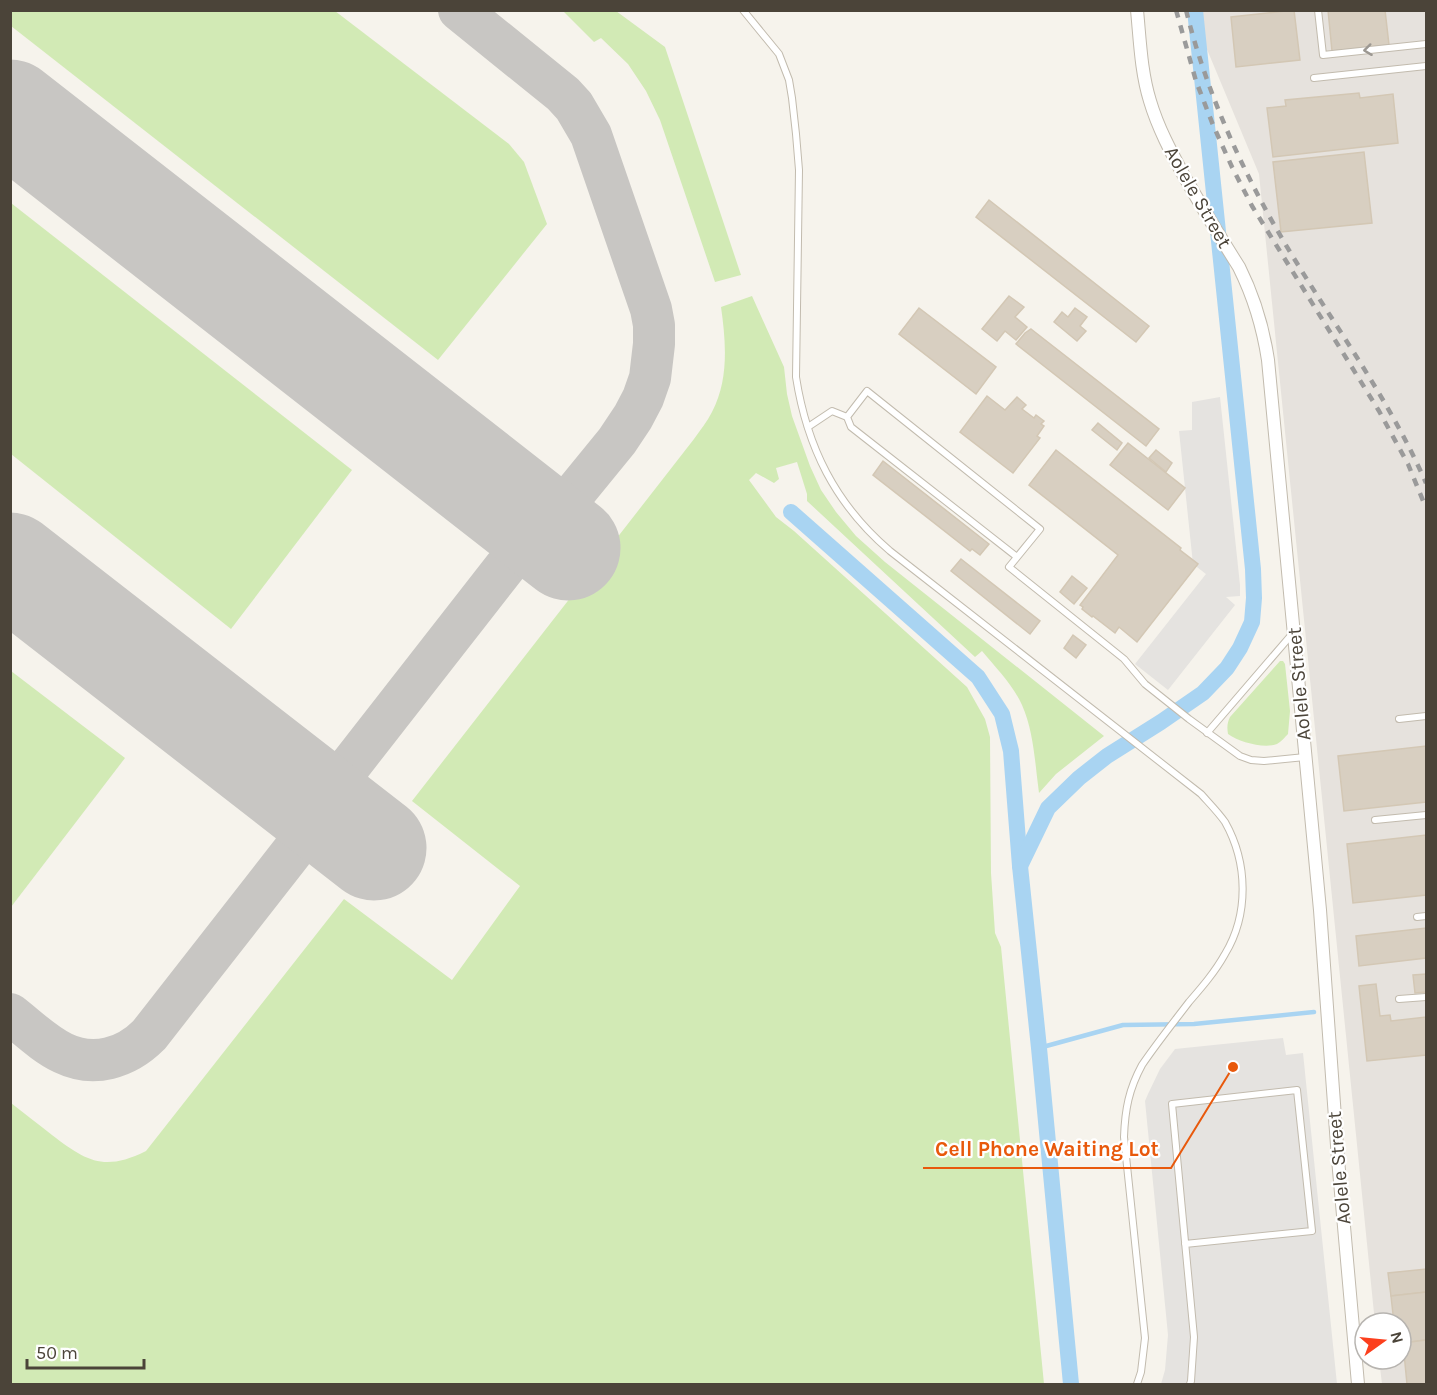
<svg xmlns="http://www.w3.org/2000/svg" width="1437" height="1395" viewBox="0 0 1437 1395" font-family="Karla,sans-serif">
  <style>
    .industrial { fill: #e6e2dd }
    .green { fill: #d2eab5 }
    .parking { fill: #e5e3e0 }
    .lines { fill: none; stroke-linecap: round; stroke-linejoin: round }
    .stream { stroke: #a9d4f2; stroke-width: 4.5 }
    .canal { stroke: #a9d4f2; stroke-width: 16 }
    .taxiway { stroke: #c8c6c3; stroke-width: 42 }
    .runway { stroke: #c8c6c3; stroke-width: 105 }
    .building { fill: #d8cfc1; stroke: #d3c7b4; stroke-width: 1.5 }
    .lane-casing { stroke: #c2bbae; stroke-width: 8 }
    .street-casing { stroke: #c2bbae; stroke-width: 14 }
    .lane { stroke: #fff; stroke-width: 6 }
    .street { stroke: #fff; stroke-width: 12 }
    .rail { stroke: #9a9a9a; stroke-width: 4.5; stroke-dasharray: 8 8; stroke-linecap: butt }
    .oneway { stroke: #9c9892 }
    .labels { text-anchor: middle; dominant-baseline: central; stroke-width: 4.5; stroke-linejoin: round; paint-order: stroke }
    .street-label { font-size: 20px; fill: #4b4439; stroke: #fff }
    .leader { fill: none; stroke: #e8590c; stroke-width: 2 }
    .callout-dot { fill: #e8590c; stroke: #fff; stroke-width: 2 }
    .callout-label { font-size: 21px; text-anchor: middle; font-weight: bold; fill: #e8590c; stroke: #fff; stroke-width: 4.5; stroke-linejoin: round; paint-order: stroke }
  </style>
  <rect width="100%" height="100%" fill="#f6f3ec"/>
  <path class="industrial" d="M 1191,11 L 1426,11 L 1426,1384 L 1382,1384 L 1379,1359 L 1401,1359 L 1401,1323 L 1375,1323 L 1259,174 Z"/>
  <g class="green">
    <path d="M 10,11 L 335,11 L 509,144 L 524,162 L 547,224 L 438,360 L 11,26 Z"/>
    <path d="M 563,11 L 616,11 L 665,47 L 741,275 L 715,282 L 660,120 L 646,91 L 628,64 L 601,38 L 594,42 Z"/>
    <path d="M 11,203 L 352,470 L 231,629 L 11,454 Z"/>
    <path d="M 752,296 L 784,367 L 787,394 L 792,416 L 810,466 L 821,490 L 836,512 L 856,536 L 885,562 L 1104,736 L 1056,774 L 1039,793 C 1035,764 1034,732 1022,705 C 1013,685 996,668 982,651 L 975,657 L 807,501 L 807,494 L 797,462 L 776,468 L 779,479 L 774,483 L 756,473 L 749,480 L 776,517 L 794,531 L 967,687 L 985,719 L 990,737 L 991,873 L 995,933 L 1001,947 L 1044,1384 L 11,1384 L 11,1103 C 24,1113 38,1124 52,1135 C 86,1161 104,1172 146,1151 L 344,899 L 452,980 L 520,886 L 412,801 L 694,439 C 700,430 707,422 712,412 C 729,380 726,342 721,307 Z"/>
    <path d="M 1280,661 L 1283,661 L 1285,664 L 1290,711 L 1288,734 C 1285,737 1281,742 1277,744 C 1264,749 1239,742 1228,734 C 1227,728 1227,723 1230,717 Z"/>
    <path d="M 11,671 L 125,758 L 11,907 L 10,907 Z"/>
  </g>
  <g class="parking">
    <path d="M 1220,397 L 1240,585 L 1240,596 L 1226,597 L 1235,605 L 1168,690 L 1135,664 L 1206,574 L 1193,564 L 1179,431 L 1192,430 L 1192,402 Z"/>
    <path d="M 1283,1038 L 1286,1055 L 1303,1053 L 1337,1384 L 1161,1384 L 1165,1370 L 1168,1335 L 1145,1101 L 1148,1094 L 1160,1069 L 1175,1049 Z"/>
  </g>
  <g class="lines">
    <path class="stream" d="M 1039,1048 L 1123,1025 L 1194,1024 L 1314,1012"/>
    <g class="canal">
      <path d="M 791,512 L 978,677 L 1002,714 L 1011,751 L 1020,866 L 1039,1048 L 1071,1384"/>
      <path d="M 1020,866 L 1048,808 L 1079,778 L 1107,756 L 1161,722 L 1203,693 L 1227,668 L 1240,648 L 1252,622 L 1254,598 L 1253,569 L 1195,10"/>
    </g>
    <path class="taxiway" d="M 10,1014 C 27,1027 44,1044 63,1053 C 94,1068 126,1058 149,1035 L 292,852 L 352,763 L 505,567 L 577,490 L 617,441 L 633,417 L 643,398 L 650,378 L 654,344 L 654,325 L 651,309 L 591,135 L 574,106 L 563,94 L 459,10"/>
    <g class="runway">
      <path d="M 10,112 L 568,548"/>
      <path d="M 10,565 L 374,848"/>
    </g>
  </g>
  <g class="building">
    <path d="M 1294,10 L 1300,60 L 1236,67 L 1231,17 Z"/>
    <path d="M 1328,10 L 1385,10 L 1389,45 L 1332,51 Z"/>
    <path d="M 1359,93 L 1360,98 L 1393,94 L 1398,143 L 1273,157 L 1267,108 L 1286,106 L 1285,100 Z"/>
    <path d="M 1364,152 L 1372,223 L 1281,232 L 1273,162 Z"/>
    <path d="M 989,200 L 1149,326 L 1136,342 L 976,217 Z"/>
    <path d="M 1009,296 L 1024,307 L 1015,317 L 1027,327 L 1016,340 L 1005,331 L 997,341 L 982,329 Z"/>
    <path d="M 919,308 L 996,367 L 976,394 L 899,334 Z"/>
    <path d="M 1075,308 L 1087,317 L 1080,326 L 1086,331 L 1077,341 L 1054,322 L 1062,312 L 1068,317 Z"/>
    <path d="M 1031,329 L 1159,429 L 1146,446 L 1016,344 L 1025,333 Z"/>
    <path d="M 987,396 L 1005,410 L 1017,397 L 1026,405 L 1022,409 L 1034,418 L 1036,415 L 1044,421 L 1041,424 L 1044,426 L 1037,436 L 1040,438 L 1013,473 L 960,432 Z"/>
    <path d="M 1098,423 L 1122,443 L 1117,450 L 1092,430 Z"/>
    <path d="M 1128,443 L 1185,488 L 1168,510 L 1110,465 Z"/>
    <path d="M 1056,450 L 1181,548 L 1180,550 L 1198,564 L 1137,642 L 1119,627 L 1115,633 L 1093,616 L 1092,617 L 1082,609 L 1083,607 L 1080,605 L 1118,555 L 1029,485 Z"/>
    <path d="M 1156,450 L 1172,463 L 1166,472 L 1149,458 Z"/>
    <path d="M 883,461 L 989,544 L 980,555 L 972,549 L 970,551 L 873,475 Z"/>
    <path d="M 961,559 L 1040,621 L 1030,634 L 951,571 Z"/>
    <path d="M 1072,576 L 1087,588 L 1074,604 L 1060,592 Z"/>
    <path d="M 1073,635 L 1086,645 L 1076,658 L 1064,648 Z"/>
    <path d="M 1426,746 L 1426,802 L 1344,811 L 1338,756 Z"/>
    <path d="M 1426,835 L 1426,895 L 1353,903 L 1347,844 Z"/>
    <path d="M 1426,928 L 1426,958 L 1359,966 L 1356,936 Z"/>
    <path d="M 1426,974 L 1426,992 L 1415,993 L 1413,975 Z"/>
    <path d="M 1376,984 L 1380,1016 L 1390,1015 L 1391,1021 L 1426,1017 L 1426,1055 L 1367,1061 L 1359,986 Z"/>
    <path d="M 1426,1269 L 1426,1292 L 1391,1296 L 1388,1273 Z"/>
    <path d="M 1426,1292 L 1426,1340 L 1401,1343 L 1401,1323 L 1394,1323 L 1391,1296 Z"/>
    <path d="M 1426,1340 L 1426,1384 L 1407,1384 L 1403,1343 Z"/>
  </g>
  <g class="lines">
    <g class="lane-casing">
      <g id="lane">
        <path d="M 743,10 L 779,54 L 789,80 L 792,98 L 796,134 L 799,170 L 796,377 C 807,447 835,504 890,551 L 1201,794 C 1209,803 1218,812 1225,822 C 1248,863 1249,914 1225,954 C 1215,972 1202,987 1189,1002 C 1173,1023 1157,1043 1142,1065 C 1129,1089 1125,1109 1124,1137 L 1145,1338 L 1141,1372 L 1137,1384"/>
        <path d="M 1318,10 L 1323,55 L 1426,44"/>
        <path d="M 1314,78 L 1426,66"/>
        <path d="M 808,427 L 832,411 L 847,417"/>
        <path d="M 1017,557 L 851,427 L 847,417 L 867,391 L 1040,529 L 1009,567 L 1124,659 L 1145,684 L 1189,719 L 1240,756 L 1251,760 L 1264,761 L 1305,757"/>
        <path d="M 1399,719 L 1426,716"/>
        <path d="M 1207,733 L 1293,633"/>
        <path d="M 1375,820 L 1426,815"/>
        <path d="M 1417,917 L 1426,916"/>
        <path d="M 1399,999 L 1426,997"/>
        <path d="M 1185,1244 L 1312,1231 L 1297,1090 L 1172,1104 L 1194,1337 L 1191,1381 L 1190,1384"/>
      </g>
    </g>
    <g class="street-casing">
      <path id="street" d="M 1137,10 C 1140,41 1141,72 1150,101 C 1158,128 1171,152 1184,176 C 1202,207 1220,237 1239,267 C 1254,297 1263,327 1268,360 L 1320,910 L 1338,1159 L 1358,1384"/>
    </g>
    <use href="#lane" class="lane"/>
    <use href="#street" class="street"/>
    <g class="rail">
      <path d="M 1176,10 L 1196,81 L 1213,125 L 1232,167 L 1252,206 L 1379,411 L 1408,464 L 1426,508"/>
      <path d="M 1186,10 C 1202,75 1228,138 1259,197 C 1310,295 1382,382 1426,483"/>
    </g>
  </g>
  <defs><path id="oneway-chevron" d="M-2-3.5L2.5 0L-2 3.5" fill="none" stroke-width="1.6" stroke-linecap="round" stroke-linejoin="round" transform="scale(1.5)"/></defs>
  <use class="oneway" href="#oneway-chevron" transform="translate(1368 50) rotate(173)"/>
  <g class="labels">
    <g class="street-label">
      <text transform="translate(1198 197) rotate(60)">Aolele Street</text>
      <text transform="translate(1299 684) rotate(-95)">Aolele Street</text>
      <text transform="translate(1339 1168) rotate(-95)">Aolele Street</text>
    </g>
  </g>
  <path class="leader" d="M1233 1067L1171 1168H923"/>
  <circle class="callout-dot" cx="1233" cy="1067" r="6"/>
  <g class="callout-label">
    <text x="1047" y="1156">Cell Phone Waiting Lot</text>
  </g>
  <rect width="1437" height="1395" fill="none" stroke="#4b4439" stroke-width="24"/>
  <g transform="translate(1383 1341) rotate(75)"><circle r="28" fill="#ffffff" stroke="#b7b4b0" stroke-width="1.5"/>
  <path d="M0-4.5L10 22L0 15L-10 22Z" fill="#fc3f1d"/>
  <text y="-9" font-size="16" font-weight="bold" text-anchor="middle" fill="#4b4439">N</text>
  </g>
  <path d="M27 1359v9h117v-9" fill="none" stroke="#4b4439" stroke-width="3"/>
  <text x="36" y="1359" font-size="18" fill="#4b4439" stroke="#ffffff" stroke-width="4.5" paint-order="stroke">50 m</text>
</svg>
